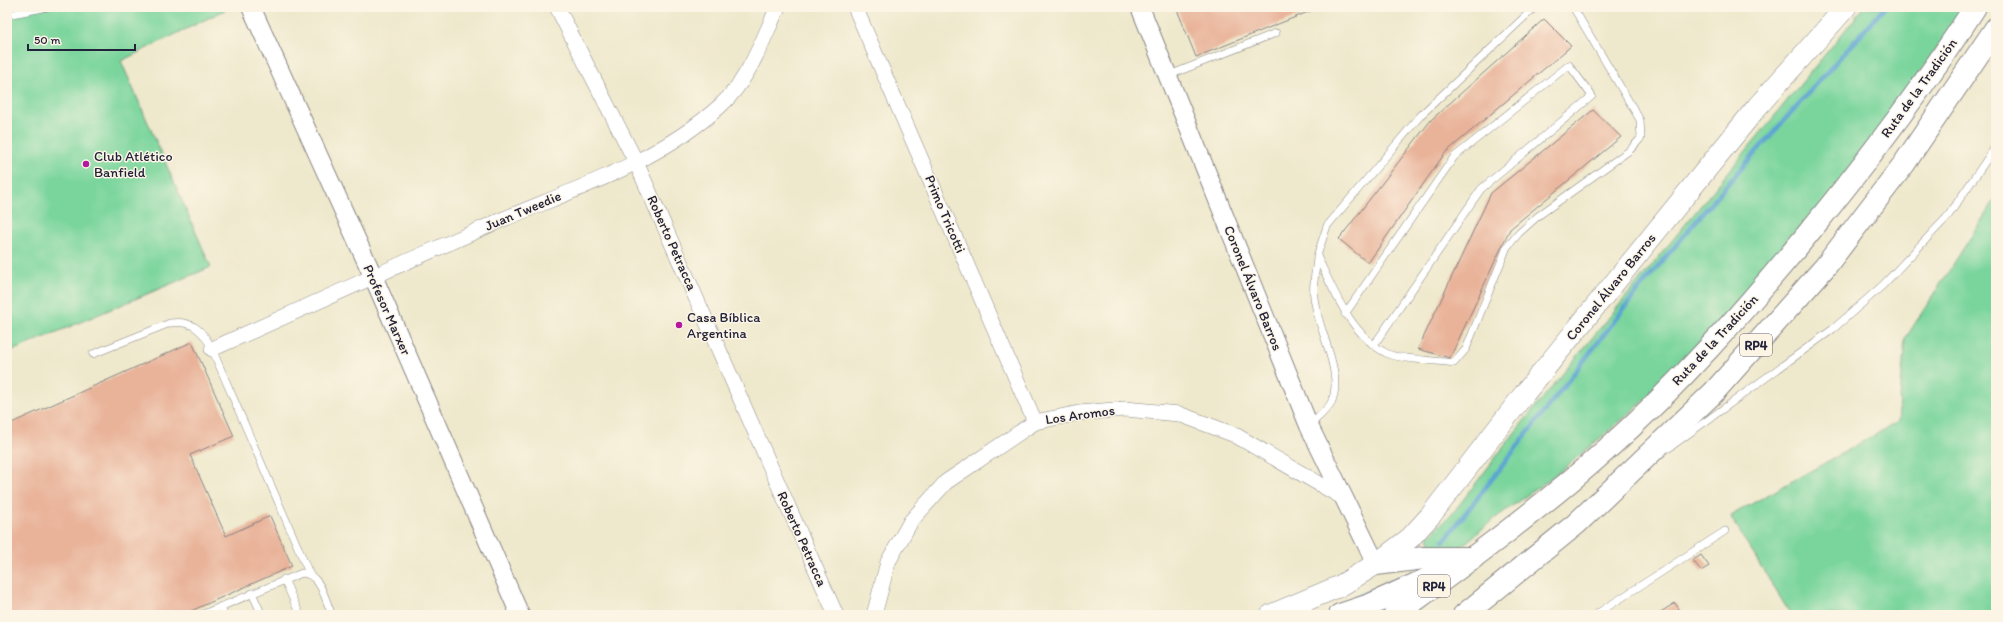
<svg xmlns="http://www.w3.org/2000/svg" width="2003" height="622" viewBox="0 0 2003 622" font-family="Itim,sans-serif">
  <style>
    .green { fill: #7ad59c; stroke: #4e7c6c }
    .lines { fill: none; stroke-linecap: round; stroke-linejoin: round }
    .stream { stroke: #5aa3d1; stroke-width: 4.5 }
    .building { fill: #e9b39a }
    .service-casing { stroke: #888584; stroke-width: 8 }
    .minor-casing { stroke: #888584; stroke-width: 16 }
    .tertiary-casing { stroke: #888584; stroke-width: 20 }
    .secondary-casing { stroke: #888584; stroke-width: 22 }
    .primary-casing { stroke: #888584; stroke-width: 24 }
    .service { stroke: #fff; stroke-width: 7 }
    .minor { stroke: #fff; stroke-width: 15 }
    .tertiary { stroke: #fff; stroke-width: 18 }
    .secondary { stroke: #fff; stroke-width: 21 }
    .primary { stroke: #fff; stroke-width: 22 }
    .poi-dot { fill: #b5179e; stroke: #fcf5e5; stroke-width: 1.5 }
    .labels { text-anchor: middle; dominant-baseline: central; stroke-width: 3; stroke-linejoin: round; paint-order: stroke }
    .shield { fill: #fcf5e5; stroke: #63616e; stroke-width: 1 }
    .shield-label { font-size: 13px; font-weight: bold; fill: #22223b }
    .street-label { font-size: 14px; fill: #22223b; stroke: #fcf5e5 }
    .poi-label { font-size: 14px; fill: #22223b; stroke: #fcf5e5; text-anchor: start }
  </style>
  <rect width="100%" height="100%" fill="#fcf5e5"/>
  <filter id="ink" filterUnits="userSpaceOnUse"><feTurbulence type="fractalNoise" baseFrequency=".025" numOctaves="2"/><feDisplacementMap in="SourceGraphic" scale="8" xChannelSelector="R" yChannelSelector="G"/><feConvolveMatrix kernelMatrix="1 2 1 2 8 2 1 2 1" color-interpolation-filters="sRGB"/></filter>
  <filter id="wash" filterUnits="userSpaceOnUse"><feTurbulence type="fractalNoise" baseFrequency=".012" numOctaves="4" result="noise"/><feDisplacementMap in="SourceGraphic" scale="16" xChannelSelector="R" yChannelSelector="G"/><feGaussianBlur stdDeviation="0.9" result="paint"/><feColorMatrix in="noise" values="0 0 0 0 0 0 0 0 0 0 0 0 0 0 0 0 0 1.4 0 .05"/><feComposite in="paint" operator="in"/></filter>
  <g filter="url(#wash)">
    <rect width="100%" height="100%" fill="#eee8cc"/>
    <g class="green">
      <path d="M 7,7 L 231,7 L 121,61 L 211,267 L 7,353 Z"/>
      <path d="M 1864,7 L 1966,7 L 1844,181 L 1722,319 L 1642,403 L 1562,470 L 1494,519 L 1463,545 L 1446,550 L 1438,549 L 1431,545 L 1428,537 L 1456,509 L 1519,427 Z"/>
      <path d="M 1996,198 L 1996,615 L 1791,615 L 1730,516 L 1898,422 L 1905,339 Z"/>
    </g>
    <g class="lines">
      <g class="stream">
        <path d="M 1444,541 L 1640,288 L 1723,189 L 1885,7"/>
        <path d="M 1354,599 L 1402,577"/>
      </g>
    </g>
    <g id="blocks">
      <g class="building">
        <path d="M 1176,7 L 1317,7 L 1318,8 L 1196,57 Z"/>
        <path d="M 1544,19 L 1571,46 L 1445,153 L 1368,263 L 1339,239 L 1431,120 Z"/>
        <path d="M 1593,110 L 1621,137 L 1510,229 L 1450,358 L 1418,349 L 1491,193 Z"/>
        <path d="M 192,342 L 234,436 L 190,455 L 226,536 L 270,516 L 292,566 L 182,615 L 7,615 L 7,425 Z"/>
        <path d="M 1701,555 L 1709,566 L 1701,571 L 1693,560 Z"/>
        <path d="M 1675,603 L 1683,615 L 1661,615 L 1659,613 Z"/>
      </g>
    </g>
  </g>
  <g filter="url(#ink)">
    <use href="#blocks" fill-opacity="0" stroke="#888584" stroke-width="1"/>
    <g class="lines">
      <g class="service-casing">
        <g id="service">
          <path d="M 1535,7 L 1421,115 L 1327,226 L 1317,256 C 1334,291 1351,336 1388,354 C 1398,359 1440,361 1454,363 L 1466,349 L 1507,247 L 1519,233 L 1538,216 L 1630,150 L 1641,138 L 1640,120 L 1573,7"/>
          <path d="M 7,15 L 48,7"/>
          <path d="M 1167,76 L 1276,33"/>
          <path d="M 1345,314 L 1454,157 L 1569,65 L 1592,96 L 1481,189 L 1374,345"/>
          <path d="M 93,354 L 170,323 C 192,320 203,330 212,349 L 309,573"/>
          <path d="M 1309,426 C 1316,419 1328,410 1332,401 C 1344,372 1317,329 1314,297 C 1312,285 1316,270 1317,258"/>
          <path d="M 1669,448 L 1833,329 L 1883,285 L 1948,216 L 1996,146"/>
          <path d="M 284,579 L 300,615"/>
          <path d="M 252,593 L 262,615"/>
          <path d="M 221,606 L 224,615"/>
          <path d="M 201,615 L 302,573 C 321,574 325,600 332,615"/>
          <path d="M 1595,615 L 1725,531"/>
        </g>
      </g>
      <g class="minor-casing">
        <g id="minor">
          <path d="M 557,7 L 636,162 L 836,615"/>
          <path d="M 855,7 L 1035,422"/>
          <path d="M 212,349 C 307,306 403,263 499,221 C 575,189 658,162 720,106 C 749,80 762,41 778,7"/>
          <path d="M 874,615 L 888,562 L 911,521 L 946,482 L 1035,422 L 1079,413 L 1125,409 L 1179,414 L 1235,435 L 1342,497"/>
        </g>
      </g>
      <g class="tertiary-casing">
        <g id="tertiary">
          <path d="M 251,7 L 373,276 L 520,615"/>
          <path d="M 1140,7 L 1309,426 L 1376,564"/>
        </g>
      </g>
      <g class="secondary-casing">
        <path id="secondary" d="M 1271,615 L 1340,586 L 1376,564 L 1410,538 L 1431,515 L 1525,393 L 1757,107 L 1846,7"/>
      </g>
      <g class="primary-casing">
        <g id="primary">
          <path d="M 1376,564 L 1424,558 L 1473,558"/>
          <path d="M 1340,615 L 1370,605 L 1432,577"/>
          <path d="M 1395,615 C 1467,562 1539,510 1606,450 C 1679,385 1744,311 1806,236 C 1866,163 1924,87 1975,7"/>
          <path d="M 1464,615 L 1576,524 L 1713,393 L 1825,267 L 1904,164 L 1996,28"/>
        </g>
      </g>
      <use href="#service" class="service"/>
      <use href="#minor" class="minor"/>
      <use href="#tertiary" class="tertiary"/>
      <use href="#secondary" class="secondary"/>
      <use href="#primary" class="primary"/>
    </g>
  </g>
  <g class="poi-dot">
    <circle cx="86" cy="164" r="4"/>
    <circle cx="679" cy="325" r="4"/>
  </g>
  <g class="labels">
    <g class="shield">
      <rect x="1740" y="334" width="32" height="22" rx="3"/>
      <rect x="1418" y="575" width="32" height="22" rx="3"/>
    </g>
    <g class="shield-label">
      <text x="1756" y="345">RP4</text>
      <text x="1434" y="586">RP4</text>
    </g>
    <g class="street-label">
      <text transform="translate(1919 88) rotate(-54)">Ruta de la Tradición</text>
      <text transform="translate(523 211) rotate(-23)">Juan Tweedie</text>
      <text transform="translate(945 214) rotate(67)">Primo Tricotti</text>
      <text transform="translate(672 243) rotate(66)">Roberto Petracca</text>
      <text transform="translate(1611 287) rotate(-51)">Coronel Álvaro Barros</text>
      <text transform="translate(1253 288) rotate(68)">Coronel Álvaro Barros</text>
      <text transform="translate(387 310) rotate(66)">Profesor Marxer</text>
      <text transform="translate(1715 340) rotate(-47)">Ruta de la Tradición</text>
      <text transform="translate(1080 415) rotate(-8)">Los Aromos</text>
      <text transform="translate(802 539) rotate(66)">Roberto Petracca</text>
    </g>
    <g class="poi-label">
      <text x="94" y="156">Club Atlético<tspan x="94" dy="16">Banfield</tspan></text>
      <text x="687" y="317">Casa Bíblica<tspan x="687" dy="16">Argentina</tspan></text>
    </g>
  </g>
  <rect width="2003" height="622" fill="none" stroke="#fcf5e5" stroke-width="24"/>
  <path d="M28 44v6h107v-6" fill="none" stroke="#22223b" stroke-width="2"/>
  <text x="34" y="44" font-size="12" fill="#22223b" stroke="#fcf5e5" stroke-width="3" paint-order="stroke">50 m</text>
</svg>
